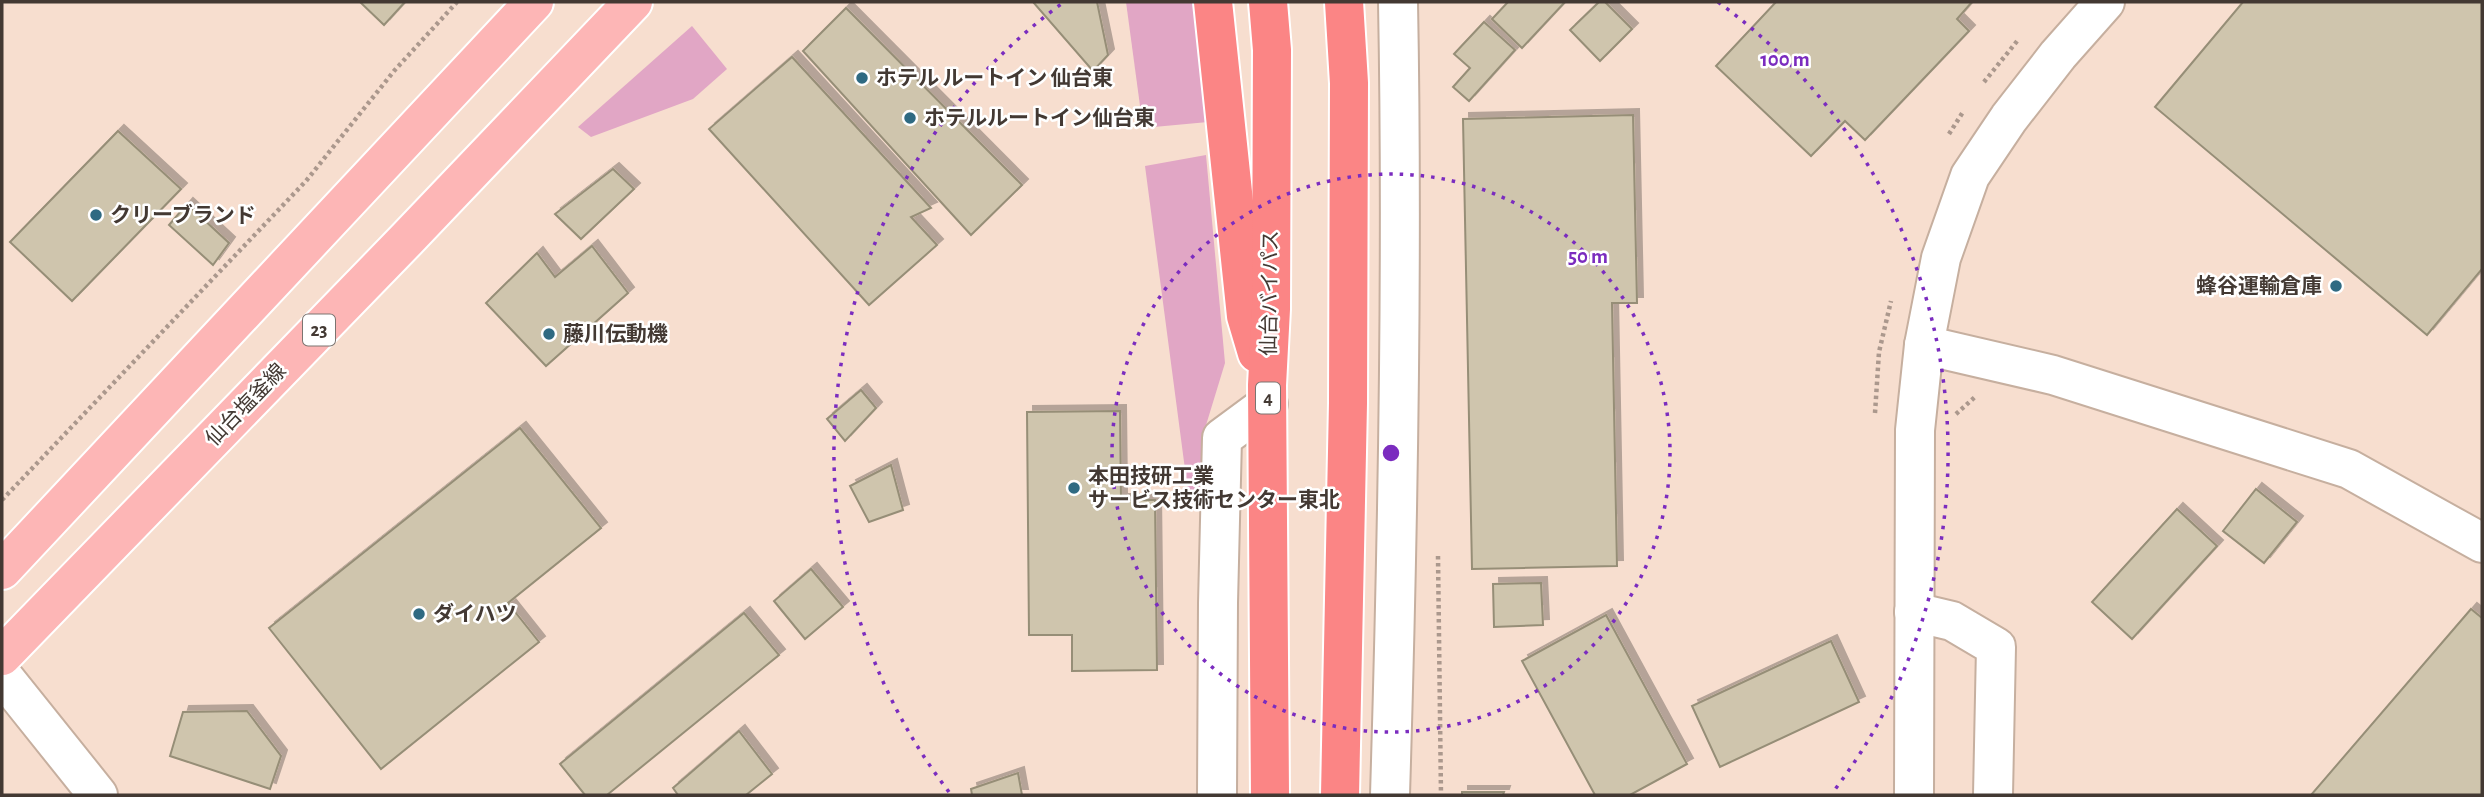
<svg xmlns="http://www.w3.org/2000/svg" width="2484" height="797" viewBox="0 0 2484 797" font-family="'Alegreya Sans','Noto Sans JP',sans-serif">
  <style>
    .green { fill: #e1a6c5 }
    .building { fill: #cfc5ad; stroke: #968e77; stroke-width: 2; filter: url(#shadow) }
    .lines { fill: none; stroke-linecap: round; stroke-linejoin: round }
    .minor-casing { stroke: #c6af9f; stroke-width: 42 }
    .major-casing { stroke: #fff; stroke-width: 42 }
    .highway-casing { stroke: #fff; stroke-width: 42 }
    .path { stroke: #ab988d; stroke-width: 4.5; stroke-dasharray: 3.5 3.5; stroke-linecap: butt }
    .minor { stroke: #fff; stroke-width: 38 }
    .major { stroke: #fdb6b6; stroke-width: 38 }
    .highway { stroke: #fb8585; stroke-width: 38 }
    .ring { fill: none; stroke: #7b2cbf; stroke-width: 3.5; stroke-dasharray: 3.5 7 }
    .poi-dot { fill: #2f6a82; stroke: #fff; stroke-width: 2.5 }
    .labels { text-anchor: middle; dominant-baseline: central; stroke-width: 5; stroke-linejoin: round; paint-order: stroke }
    .shield { fill: #fff; stroke: #7b7470; stroke-width: 2 }
    .shield-label { font-size: 19px; font-weight: bold; fill: #433933 }
    .poi-label { font-size: 21px; font-weight: bold; fill: #433933; stroke: #fff; text-anchor: start }
    .street-label { font-size: 21px; fill: #433933; stroke: #fff }
    .centre { fill: #7b2cbf; stroke: #fff; stroke-width: 3.5 }
    .ring-label { font-size: 21px; text-anchor: middle; font-weight: bold; fill: #7b2cbf; stroke: #fff; stroke-width: 5; stroke-linejoin: round; paint-order: stroke }
  </style>
  <defs>
    <filter id="shadow"><feDropShadow dx="6" dy="-6" stdDeviation="0" flood-color="#0004"/></filter>
  </defs>
  <rect width="100%" height="100%" fill="#f7decf"/>
  <g class="green">
    <path d="M 1126,2 L 1193,2 L 1208,122 L 1143,128 Z"/>
    <path d="M 692,26 L 727,69 L 693,99 L 591,137 L 578,127 Z"/>
    <path d="M 1206,155 L 1225,363 L 1203,435 L 1207,493 L 1188,492 L 1145,166 Z"/>
  </g>
  <g class="building">
    <path d="M 360,2 L 405,2 L 384,25 Z"/>
    <path d="M 1033,2 L 1097,2 L 1108,55 L 1093,71 Z"/>
    <path d="M 1508,2 L 1565,2 L 1522,48 L 1492,19 Z"/>
    <path d="M 1599,2 L 1605,2 L 1632,29 L 1600,61 L 1570,30 Z"/>
    <path d="M 1776,2 L 1972,2 L 1957,19 L 1969,31 L 1865,140 L 1845,121 L 1811,156 L 1716,66 Z"/>
    <path d="M 2243,2 L 2482,2 L 2482,269 L 2427,335 L 2155,107 Z"/>
    <path d="M 846,8 L 1022,185 L 971,235 L 803,51 Z"/>
    <path d="M 1484,22 L 1515,50 L 1469,101 L 1453,87 L 1470,68 L 1454,54 Z"/>
    <path d="M 792,57 L 931,208 L 911,217 L 937,245 L 869,305 L 709,129 Z"/>
    <path d="M 1633,115 L 1637,303 L 1612,303 L 1617,566 L 1472,569 L 1463,119 Z"/>
    <path d="M 118,131 L 181,189 L 72,301 L 10,242 Z"/>
    <path d="M 613,169 L 634,189 L 581,239 L 555,214 Z"/>
    <path d="M 187,204 L 229,243 L 213,265 L 169,225 Z"/>
    <path d="M 592,246 L 628,293 L 546,366 L 486,303 L 537,253 L 555,277 Z"/>
    <path d="M 861,390 L 876,408 L 845,441 L 827,419 Z"/>
    <path d="M 1120,411 L 1121,500 L 1155,500 L 1157,670 L 1072,671 L 1072,635 L 1029,635 L 1027,412 Z"/>
    <path d="M 520,428 L 601,528 L 508,603 L 539,642 L 381,769 L 269,628 Z"/>
    <path d="M 891,465 L 903,510 L 869,522 L 850,486 Z"/>
    <path d="M 2256,489 L 2297,522 L 2264,563 L 2223,531 Z"/>
    <path d="M 2177,509 L 2217,546 L 2132,639 L 2092,602 Z"/>
    <path d="M 811,569 L 843,607 L 805,639 L 774,601 Z"/>
    <path d="M 1541,583 L 1543,625 L 1494,627 L 1493,584 Z"/>
    <path d="M 2471,609 L 2482,618 L 2482,795 L 2311,795 Z"/>
    <path d="M 744,613 L 779,655 L 607,795 L 585,795 L 560,764 Z"/>
    <path d="M 1606,615 L 1687,764 L 1630,795 L 1595,795 L 1522,661 Z"/>
    <path d="M 1831,641 L 1859,702 L 1720,767 L 1692,706 Z"/>
    <path d="M 247,711 L 281,756 L 270,789 L 170,756 L 183,712 Z"/>
    <path d="M 739,731 L 772,774 L 746,795 L 678,795 L 673,788 Z"/>
    <path d="M 1018,773 L 1022,795 L 972,795 L 971,789 Z"/>
    <path d="M 1462,792 L 1504,792 L 1503,795 L 1462,795 Z"/>
  </g>
  <g class="lines">
    <g class="minor-casing">
      <g id="minor">
        <path d="M 1924,345 L 2053,375 L 2349,469 L 2482,543"/>
        <path d="M 1914,612 L 1952,621 L 1996,647 L 1993,795"/>
        <path d="M 2,675 L 98,795"/>
        <path d="M 1217,795 L 1218,603 L 1222,438 L 1268,404"/>
        <path d="M 1390,795 C 1398,531 1403,266 1398,2"/>
        <path d="M 1914,795 L 1915,430 L 1924,345 L 1941,258 L 1970,176 L 2009,118 L 2058,55 L 2105,2"/>
      </g>
    </g>
    <g class="major-casing">
      <g id="major">
        <path d="M 2,570 L 534,2"/>
        <path d="M 2,656 L 406,240 L 633,2"/>
      </g>
    </g>
    <g class="highway-casing">
      <g id="highway">
        <path d="M 1213,2 L 1246,316 L 1257,353"/>
        <path d="M 1268,2 L 1272,50 L 1271,309 L 1267,385 L 1270,795"/>
        <path d="M 1340,795 L 1348,403 L 1349,83 L 1344,2"/>
      </g>
    </g>
    <g class="path">
      <path d="M 1984,82 L 2018,40"/>
      <path d="M 1949,134 L 1963,112"/>
      <path d="M 1875,413 L 1879,352 L 1891,301"/>
      <path d="M 1956,414 L 1975,397"/>
      <path d="M 2,500 L 306,181 L 394,71 L 457,2"/>
      <path d="M 1438,556 L 1441,795"/>
    </g>
    <use href="#minor" class="minor"/>
    <use href="#major" class="major"/>
    <use href="#highway" class="highway"/>
  </g>
  <g class="ring">
    <circle cx="1391" cy="453" r="279"/>
    <path d="M949 792A557 557 0 0 1 1064 2M1718 2A557 557 0 0 1 1833 792"/>
  </g>
  <g class="poi-dot">
    <circle cx="862" cy="78" r="7"/>
    <circle cx="910" cy="118" r="7"/>
    <circle cx="96" cy="215" r="7"/>
    <circle cx="2336" cy="286" r="7"/>
    <circle cx="549" cy="334" r="7"/>
    <circle cx="1074" cy="488" r="7"/>
    <circle cx="419" cy="614" r="7"/>
  </g>
  <g class="labels">
    <g class="shield">
      <rect x="303" y="314.5" width="32" height="31" rx="5"/>
      <rect x="1256" y="382.5" width="24" height="31" rx="5"/>
    </g>
    <g class="shield-label">
      <text x="319" y="330">23</text>
      <text x="1268" y="398">4</text>
    </g>
    <g class="poi-label">
      <text x="876" y="78">ホテル ルートイン 仙台東</text>
      <text x="924" y="118">ホテルルートイン仙台東</text>
      <text x="110" y="215">クリーブランド</text>
      <text x="2322" y="286" text-anchor="end">蜂谷運輸倉庫</text>
      <text x="563" y="334">藤川伝動機</text>
      <text x="1088" y="476">本田技研工業<tspan x="1088" dy="24">サービス技術センター東北</tspan></text>
      <text x="433" y="614">ダイハツ</text>
    </g>
    <g class="street-label">
      <text transform="translate(1270 293) rotate(-89)">仙台バイパス</text>
      <text transform="translate(246 405) rotate(-46)">仙台塩釜線</text>
    </g>
  </g>
  <circle cx="1391" cy="453" r="10" class="centre"/>
  <g class="ring-label">
    <text x="1785" y="66">100 m</text>
    <text x="1588" y="263">50 m</text>
  </g>
  <rect width="2484" height="797" fill="none" stroke="#433933" stroke-width="7"/>
</svg>
